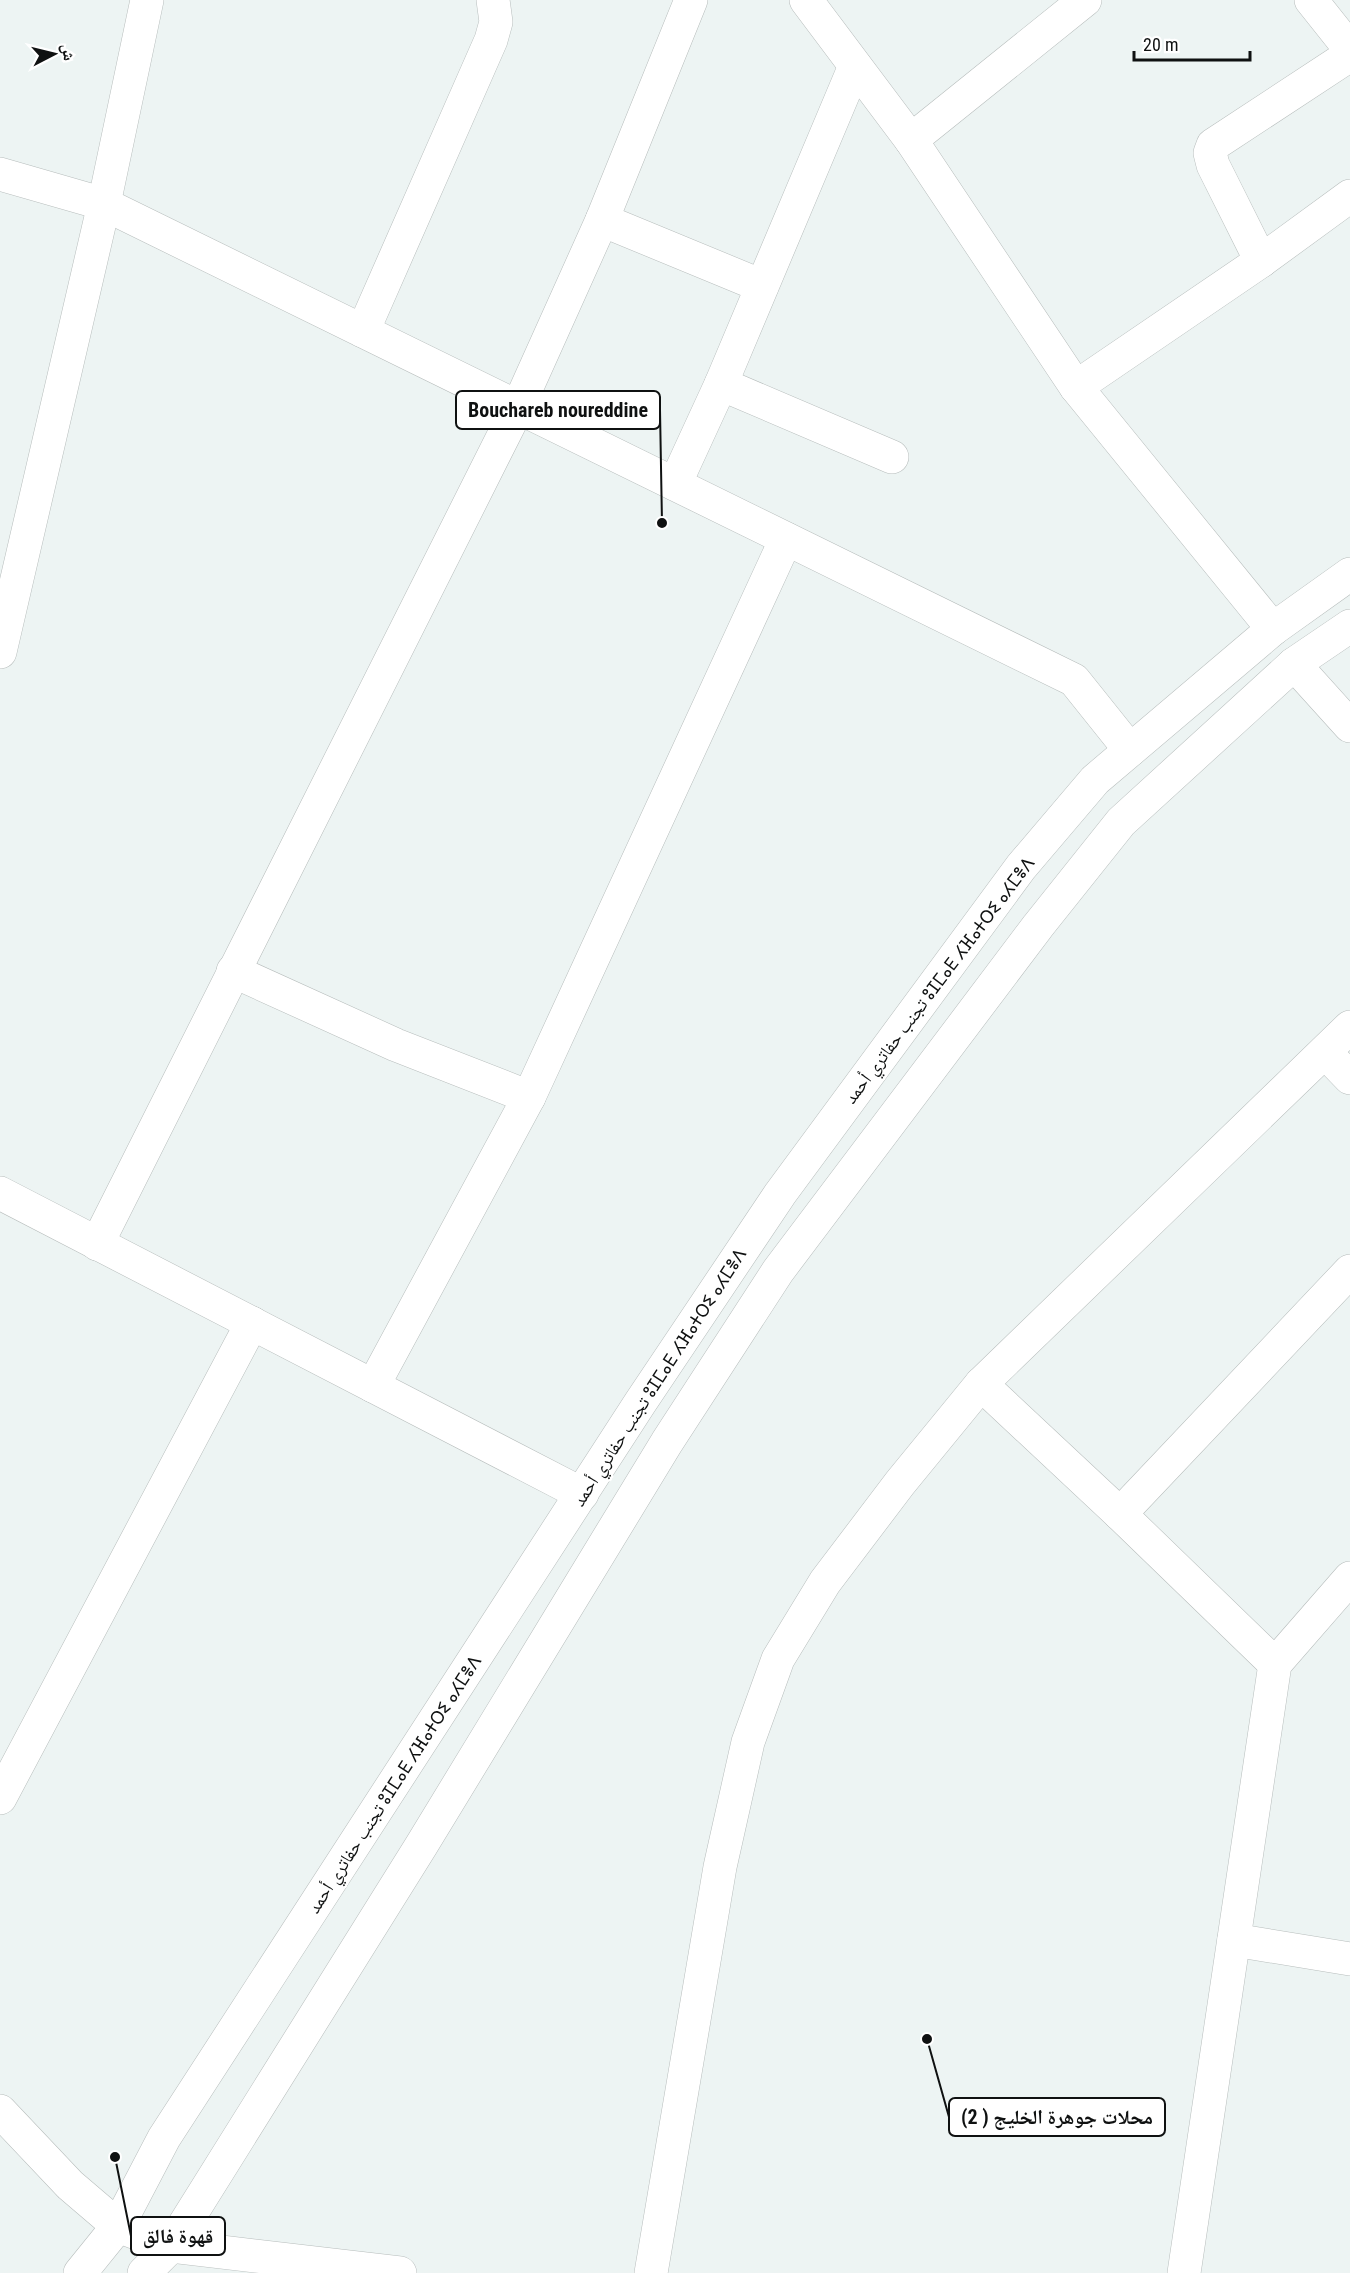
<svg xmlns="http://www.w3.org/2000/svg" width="1350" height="2273" viewBox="0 0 1350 2273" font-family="'Roboto Condensed','Noto Naskh Arabic','Noto Sans Tifinagh',sans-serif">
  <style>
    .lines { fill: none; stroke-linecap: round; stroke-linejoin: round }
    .street-casing { stroke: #b7bdbc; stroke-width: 34 }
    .secondary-casing { stroke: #b7bdbc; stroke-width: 34 }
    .primary-casing { stroke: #b7bdbc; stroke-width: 34 }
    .street { stroke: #fff; stroke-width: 33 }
    .secondary { stroke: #fff; stroke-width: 33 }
    .primary { stroke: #fff; stroke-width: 33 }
    .labels { text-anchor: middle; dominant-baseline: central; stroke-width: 4.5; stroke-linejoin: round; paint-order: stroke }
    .street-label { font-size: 18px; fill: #0f1111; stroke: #fff }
    .leader { fill: none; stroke: #0f1111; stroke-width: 2 }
    .callout-dot { fill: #0f1111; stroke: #fff; stroke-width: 2 }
    .callout { fill: #fff; stroke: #0f1111; stroke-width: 2 }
    .callout-label { font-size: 20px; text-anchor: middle; font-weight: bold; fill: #0f1111 }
  </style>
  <rect width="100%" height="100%" fill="#edf4f3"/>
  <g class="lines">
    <g class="street-casing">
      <g id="street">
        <path d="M 806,0 L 911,140 L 1076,387 L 1273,629"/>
        <path d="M 1311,0 L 1350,49"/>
        <path d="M 911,140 L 1085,0"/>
        <path d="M 0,174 L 104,204 L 1074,680 L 1130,750"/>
        <path d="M 602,220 L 762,286"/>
        <path d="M 1261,261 L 1213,165 L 1210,153 L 1213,145 L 1350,55"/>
        <path d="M 363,331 L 491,40 L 496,22 L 493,0"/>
        <path d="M 721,384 L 892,457"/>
        <path d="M 1076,387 L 1261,261 L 1350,196"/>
        <path d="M 675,484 L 721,384 L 855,66"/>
        <path d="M 0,652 L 104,204 L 147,0"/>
        <path d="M 1294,664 L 1350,726"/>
        <path d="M 233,971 L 396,1045 L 529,1097"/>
        <path d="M 1325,1052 L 1350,1078"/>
        <path d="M 0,1193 L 582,1494"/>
        <path d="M 97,1244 L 518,407 L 602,220 L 691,0"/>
        <path d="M 981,1384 L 1120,1514 L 1275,1664"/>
        <path d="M 373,1386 L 529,1097 L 786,539"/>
        <path d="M 1120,1514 L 1350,1271"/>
        <path d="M 0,1798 L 252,1323"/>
        <path d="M 1234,1940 L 1350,1959"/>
        <path d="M 651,2273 L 720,1867 L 748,1742 L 778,1659 L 825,1582 L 900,1483 L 981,1384 L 1350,1027"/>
        <path d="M 1184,2273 L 1275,1664 L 1350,1578"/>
      </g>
    </g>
    <g class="secondary-casing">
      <path id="secondary" d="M 0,2111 L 70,2185 L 118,2226 L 171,2246 L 400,2273"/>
    </g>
    <g class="primary-casing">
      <g id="primary">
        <path d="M 80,2273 L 118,2226 L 164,2138 L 640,1403 L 780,1194 L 1021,867 L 1095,780 L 1273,629 L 1350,574"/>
        <path d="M 144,2273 L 171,2246 L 421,1846 L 667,1442 L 778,1271 L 1038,926 L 1121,822 L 1294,664 L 1350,626"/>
      </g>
    </g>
    <use href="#street" class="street"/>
    <use href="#secondary" class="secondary"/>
    <use href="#primary" class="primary"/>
  </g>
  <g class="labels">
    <g class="street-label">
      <text transform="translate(939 980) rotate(-53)">تجنب حفاتري أحمد ⵓⵊⵎⴰⴹ ⵃⴼⴰⵜⵔⵉ ⴰⵃⵎⴻⴷ</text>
      <text transform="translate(659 1377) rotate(-57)">تجنب حفاتري أحمد ⵓⵊⵎⴰⴹ ⵃⴼⴰⵜⵔⵉ ⴰⵃⵎⴻⴷ</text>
      <text transform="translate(394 1784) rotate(-57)">تجنب حفاتري أحمد ⵓⵊⵎⴰⴹ ⵃⴼⴰⵜⵔⵉ ⴰⵃⵎⴻⴷ</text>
    </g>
  </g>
  <path class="leader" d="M662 523L660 410M927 2039L949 2117M115 2157L131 2236"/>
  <g class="callout-dot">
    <circle cx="662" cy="523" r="6"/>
    <circle cx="927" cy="2039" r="6"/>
    <circle cx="115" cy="2157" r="6"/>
  </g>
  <g class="callout">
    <rect x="456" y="391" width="204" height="38" rx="6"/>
    <rect x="949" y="2098" width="216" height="38" rx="6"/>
    <rect x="131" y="2217" width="94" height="38" rx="6"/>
  </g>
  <g class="callout-label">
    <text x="558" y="417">Bouchareb noureddine</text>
    <text x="1057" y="2124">محلات جوهرة الخليج ( 2)</text>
    <text x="178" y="2243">قهوة فالق</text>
  </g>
  <g transform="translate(54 54) rotate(83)" stroke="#ffffff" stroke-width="4.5" paint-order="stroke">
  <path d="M0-4.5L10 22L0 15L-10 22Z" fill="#0f1111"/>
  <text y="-9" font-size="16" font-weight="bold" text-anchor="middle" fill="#0f1111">ش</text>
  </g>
  <path d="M1134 51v9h116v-9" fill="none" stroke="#0f1111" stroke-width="3"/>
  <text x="1143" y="51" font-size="18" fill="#0f1111" stroke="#ffffff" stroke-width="4.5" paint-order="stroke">20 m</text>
</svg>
